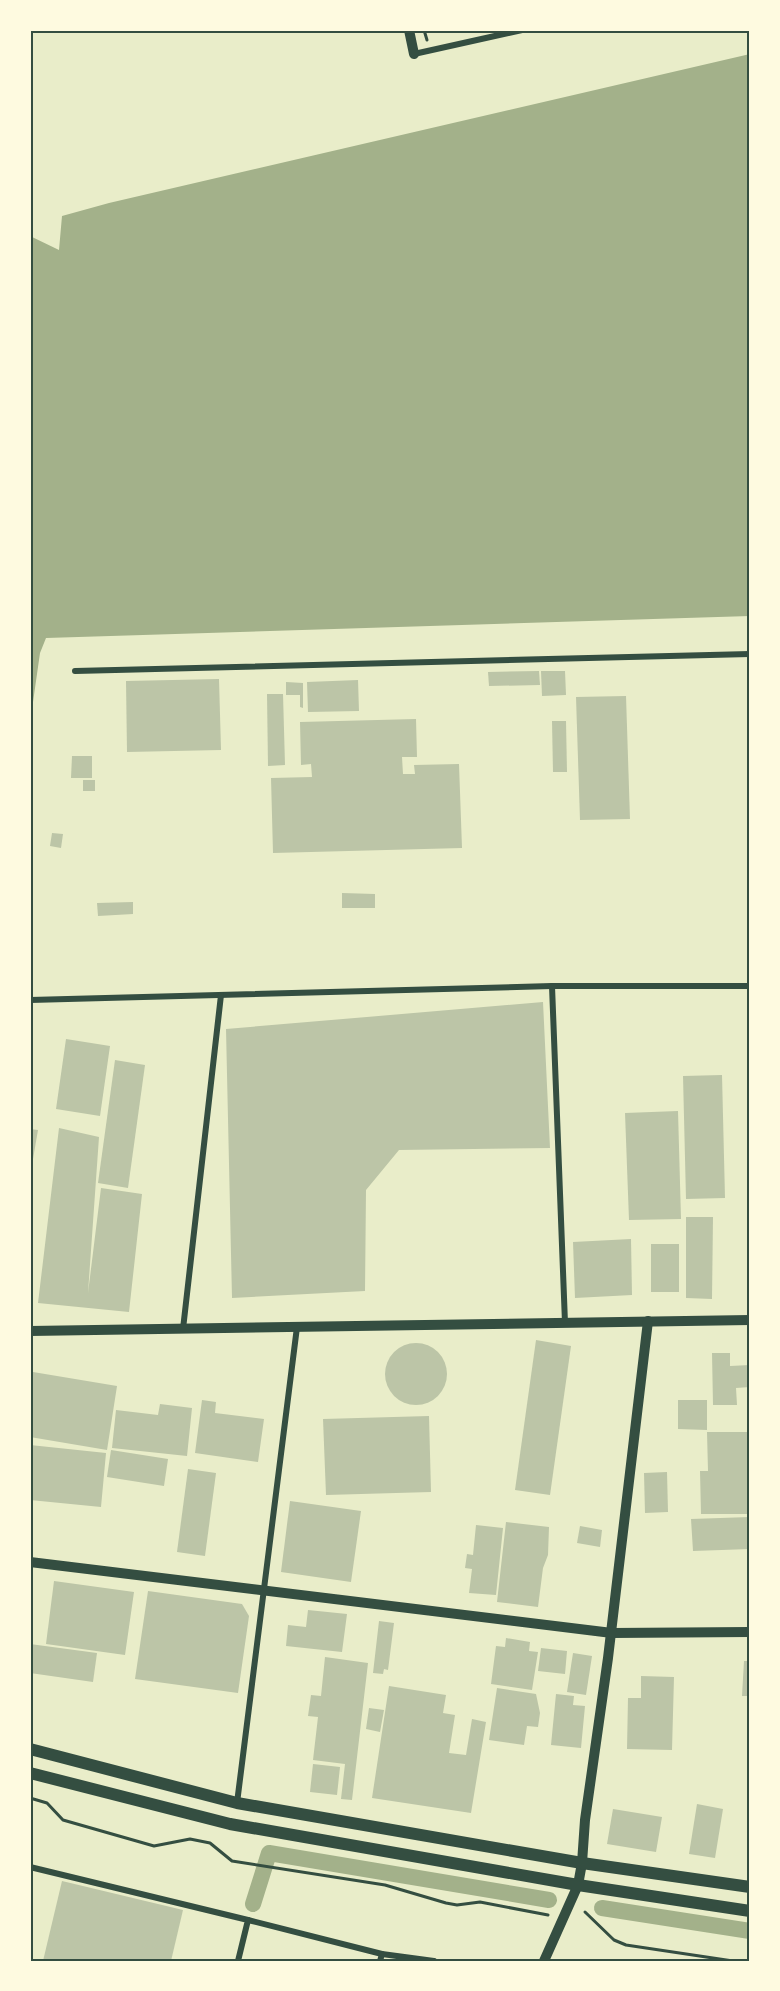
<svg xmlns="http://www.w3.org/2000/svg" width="780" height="1991" viewBox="0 0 780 1991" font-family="'PT Serif',serif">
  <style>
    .water { fill: #a3b18a }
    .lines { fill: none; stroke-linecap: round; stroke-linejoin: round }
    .canal { stroke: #a3b18a; stroke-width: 16 }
    .building { fill: #bcc5a7 }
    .path { stroke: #344e41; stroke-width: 3 }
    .minor { stroke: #344e41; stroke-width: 6 }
    .tertiary { stroke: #344e41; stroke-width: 10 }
    .secondary { stroke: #344e41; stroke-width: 12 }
    .neatline { fill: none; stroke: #344e41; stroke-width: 2 }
  </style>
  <rect width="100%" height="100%" fill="#e9edc9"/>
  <path class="water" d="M 750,54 L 750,616 L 46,638 L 40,653 L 30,723 L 30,236 L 59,250 L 62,216 L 109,203 Z"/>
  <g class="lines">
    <g class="canal">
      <path d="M 253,1904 L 269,1853 L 549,1900"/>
      <path d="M 602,1908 L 750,1931"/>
    </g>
  </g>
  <g class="building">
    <path d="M 539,671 L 540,685 L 489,686 L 488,672 Z"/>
    <path d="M 541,671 L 565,671 L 566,695 L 542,696 Z"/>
    <path d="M 219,679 L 221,750 L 127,752 L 126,681 Z"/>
    <path d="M 358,680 L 359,711 L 308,712 L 307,682 Z"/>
    <path d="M 286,682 L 303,683 L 303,708 L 300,707 L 300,695 L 286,695 Z"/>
    <path d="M 267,694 L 283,694 L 285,765 L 268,766 Z"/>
    <path d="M 626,696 L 630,819 L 580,820 L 576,697 Z"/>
    <path d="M 416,719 L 417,757 L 402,757 L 403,774 L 415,774 L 414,765 L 459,764 L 462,848 L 273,853 L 271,778 L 312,777 L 311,764 L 301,765 L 300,722 Z"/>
    <path d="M 552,721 L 566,721 L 567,772 L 553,772 Z"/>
    <path d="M 72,756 L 92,756 L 92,778 L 71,778 Z"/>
    <rect x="83" y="780" width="12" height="11"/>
    <path d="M 52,833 L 63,834 L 61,848 L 50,846 Z"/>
    <path d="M 342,893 L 375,894 L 375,908 L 342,908 Z"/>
    <path d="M 133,902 L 133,914 L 98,916 L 97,903 Z"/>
    <path d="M 543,1002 L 550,1148 L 399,1150 L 366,1190 L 365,1291 L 232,1298 L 226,1029 Z"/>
    <path d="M 66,1039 L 110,1046 L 100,1116 L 56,1109 Z"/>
    <path d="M 115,1060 L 145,1065 L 128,1188 L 98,1183 Z"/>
    <path d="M 722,1075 L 725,1198 L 686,1199 L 683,1076 Z"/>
    <path d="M 678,1111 L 681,1219 L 629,1220 L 625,1113 Z"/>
    <path d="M 59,1128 L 99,1137 L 88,1293 L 101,1188 L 142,1194 L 129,1312 L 38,1303 Z"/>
    <path d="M 30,1129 L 38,1130 L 33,1159 L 30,1158 Z"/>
    <path d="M 686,1217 L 713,1217 L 712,1299 L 686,1298 Z"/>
    <path d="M 631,1239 L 632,1295 L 575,1298 L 573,1242 Z"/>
    <rect x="651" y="1244" width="28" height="48"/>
    <path d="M 536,1340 L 571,1346 L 550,1495 L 515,1490 Z"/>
    <circle cx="416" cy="1374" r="31"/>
    <path d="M 712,1353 L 730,1353 L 730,1366 L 750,1365 L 750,1387 L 736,1388 L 737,1405 L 713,1405 Z"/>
    <path d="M 33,1372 L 117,1386 L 107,1450 L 30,1437 Z"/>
    <path d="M 202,1400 L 216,1402 L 215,1413 L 264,1419 L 258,1462 L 195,1453 Z"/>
    <path d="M 678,1400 L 707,1400 L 707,1430 L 678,1429 Z"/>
    <path d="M 160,1404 L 192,1408 L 187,1456 L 112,1448 L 116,1410 L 158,1415 Z"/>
    <path d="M 429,1416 L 431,1492 L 326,1495 L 323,1419 Z"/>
    <path d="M 707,1432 L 750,1432 L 750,1514 L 701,1514 L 700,1471 L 708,1471 Z"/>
    <path d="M 30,1445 L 106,1453 L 101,1507 L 30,1500 Z"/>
    <path d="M 111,1450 L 168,1459 L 164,1486 L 107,1477 Z"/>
    <path d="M 188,1469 L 216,1473 L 205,1556 L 177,1552 Z"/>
    <path d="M 667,1472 L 668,1512 L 645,1513 L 644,1473 Z"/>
    <path d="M 290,1501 L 361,1511 L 351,1582 L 281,1572 Z"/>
    <path d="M 750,1517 L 750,1549 L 693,1551 L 691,1519 Z"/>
    <path d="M 506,1522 L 549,1527 L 548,1555 L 543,1568 L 538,1607 L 497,1602 Z"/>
    <path d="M 476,1525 L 503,1528 L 496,1595 L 469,1593 L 472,1569 L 465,1568 L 467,1554 L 473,1555 Z"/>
    <path d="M 580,1526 L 602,1530 L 600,1547 L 577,1543 Z"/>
    <path d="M 54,1581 L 134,1592 L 125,1655 L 46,1644 Z"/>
    <path d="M 148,1591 L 242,1604 L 249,1616 L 238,1693 L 135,1679 Z"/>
    <path d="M 308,1610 L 347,1614 L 342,1652 L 286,1646 L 288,1625 L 306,1627 Z"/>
    <path d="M 379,1621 L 394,1623 L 388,1670 L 384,1669 L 383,1674 L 373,1673 Z"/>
    <path d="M 506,1638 L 530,1642 L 529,1651 L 538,1652 L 532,1690 L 491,1684 L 496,1646 L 505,1647 Z"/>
    <path d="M 30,1644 L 97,1653 L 93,1682 L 30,1673 Z"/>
    <path d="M 541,1648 L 567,1651 L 565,1674 L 538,1671 Z"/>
    <path d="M 573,1653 L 592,1656 L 586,1695 L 567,1692 Z"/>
    <path d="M 325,1657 L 368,1663 L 352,1800 L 341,1799 L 345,1764 L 313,1760 L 318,1717 L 308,1716 L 311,1695 L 321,1696 Z"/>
    <path d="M 744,1661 L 750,1661 L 750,1696 L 742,1696 Z"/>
    <path d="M 641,1676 L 674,1677 L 672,1750 L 627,1749 L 628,1698 L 641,1698 Z"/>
    <path d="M 389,1686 L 446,1695 L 443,1713 L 455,1715 L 449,1753 L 466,1755 L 472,1719 L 486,1722 L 471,1813 L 372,1798 Z"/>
    <path d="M 497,1688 L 536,1694 L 540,1713 L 538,1727 L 527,1726 L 524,1745 L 489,1740 Z"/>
    <path d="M 556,1694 L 574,1696 L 573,1705 L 585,1706 L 581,1748 L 551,1745 Z"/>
    <path d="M 369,1708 L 384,1710 L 380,1732 L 366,1729 Z"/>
    <path d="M 313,1764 L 340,1767 L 337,1795 L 310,1792 Z"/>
    <path d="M 697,1804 L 723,1809 L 715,1858 L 689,1854 Z"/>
    <path d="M 613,1809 L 662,1817 L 656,1852 L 607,1844 Z"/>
    <path d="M 62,1881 L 183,1910 L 171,1961 L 43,1961 Z"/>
  </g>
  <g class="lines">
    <g class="path">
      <path d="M 424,30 L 427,40"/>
      <path d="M 30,1798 L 47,1803 L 63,1820 L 154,1846 L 190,1839 L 210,1843 L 232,1861 L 385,1885 L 446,1903 L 457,1905 L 480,1902 L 548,1915"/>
      <path d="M 585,1912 L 614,1940 L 626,1945 L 733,1961"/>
    </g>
    <g class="minor">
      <path d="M 414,54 L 522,30"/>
      <path d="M 75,671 L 750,654"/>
      <path d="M 552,986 L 565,1323"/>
      <path d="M 30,1000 L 552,986 L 750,986"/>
      <path d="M 183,1329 L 221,995"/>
      <path d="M 237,1803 L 297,1327"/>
      <path d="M 30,1867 L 248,1920 L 238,1961"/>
      <path d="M 248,1920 L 382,1954 L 380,1961"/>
      <path d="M 382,1954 L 434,1961"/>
    </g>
    <g class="tertiary">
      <path d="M 409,30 L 414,54"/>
      <path d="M 30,1331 L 750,1320"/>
      <path d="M 30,1562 L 612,1633 L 750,1632"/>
      <path d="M 544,1961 L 578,1885 L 582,1863 L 585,1820 L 608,1658 L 648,1321"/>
    </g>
    <g class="secondary">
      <path d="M 30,1749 L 237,1803 L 582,1863 L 750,1887"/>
      <path d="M 30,1773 L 230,1824 L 578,1885 L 750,1911"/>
    </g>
  </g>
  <rect width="780" height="1991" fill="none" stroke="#fefae0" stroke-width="63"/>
  <rect x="32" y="32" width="716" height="1928" class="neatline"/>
</svg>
